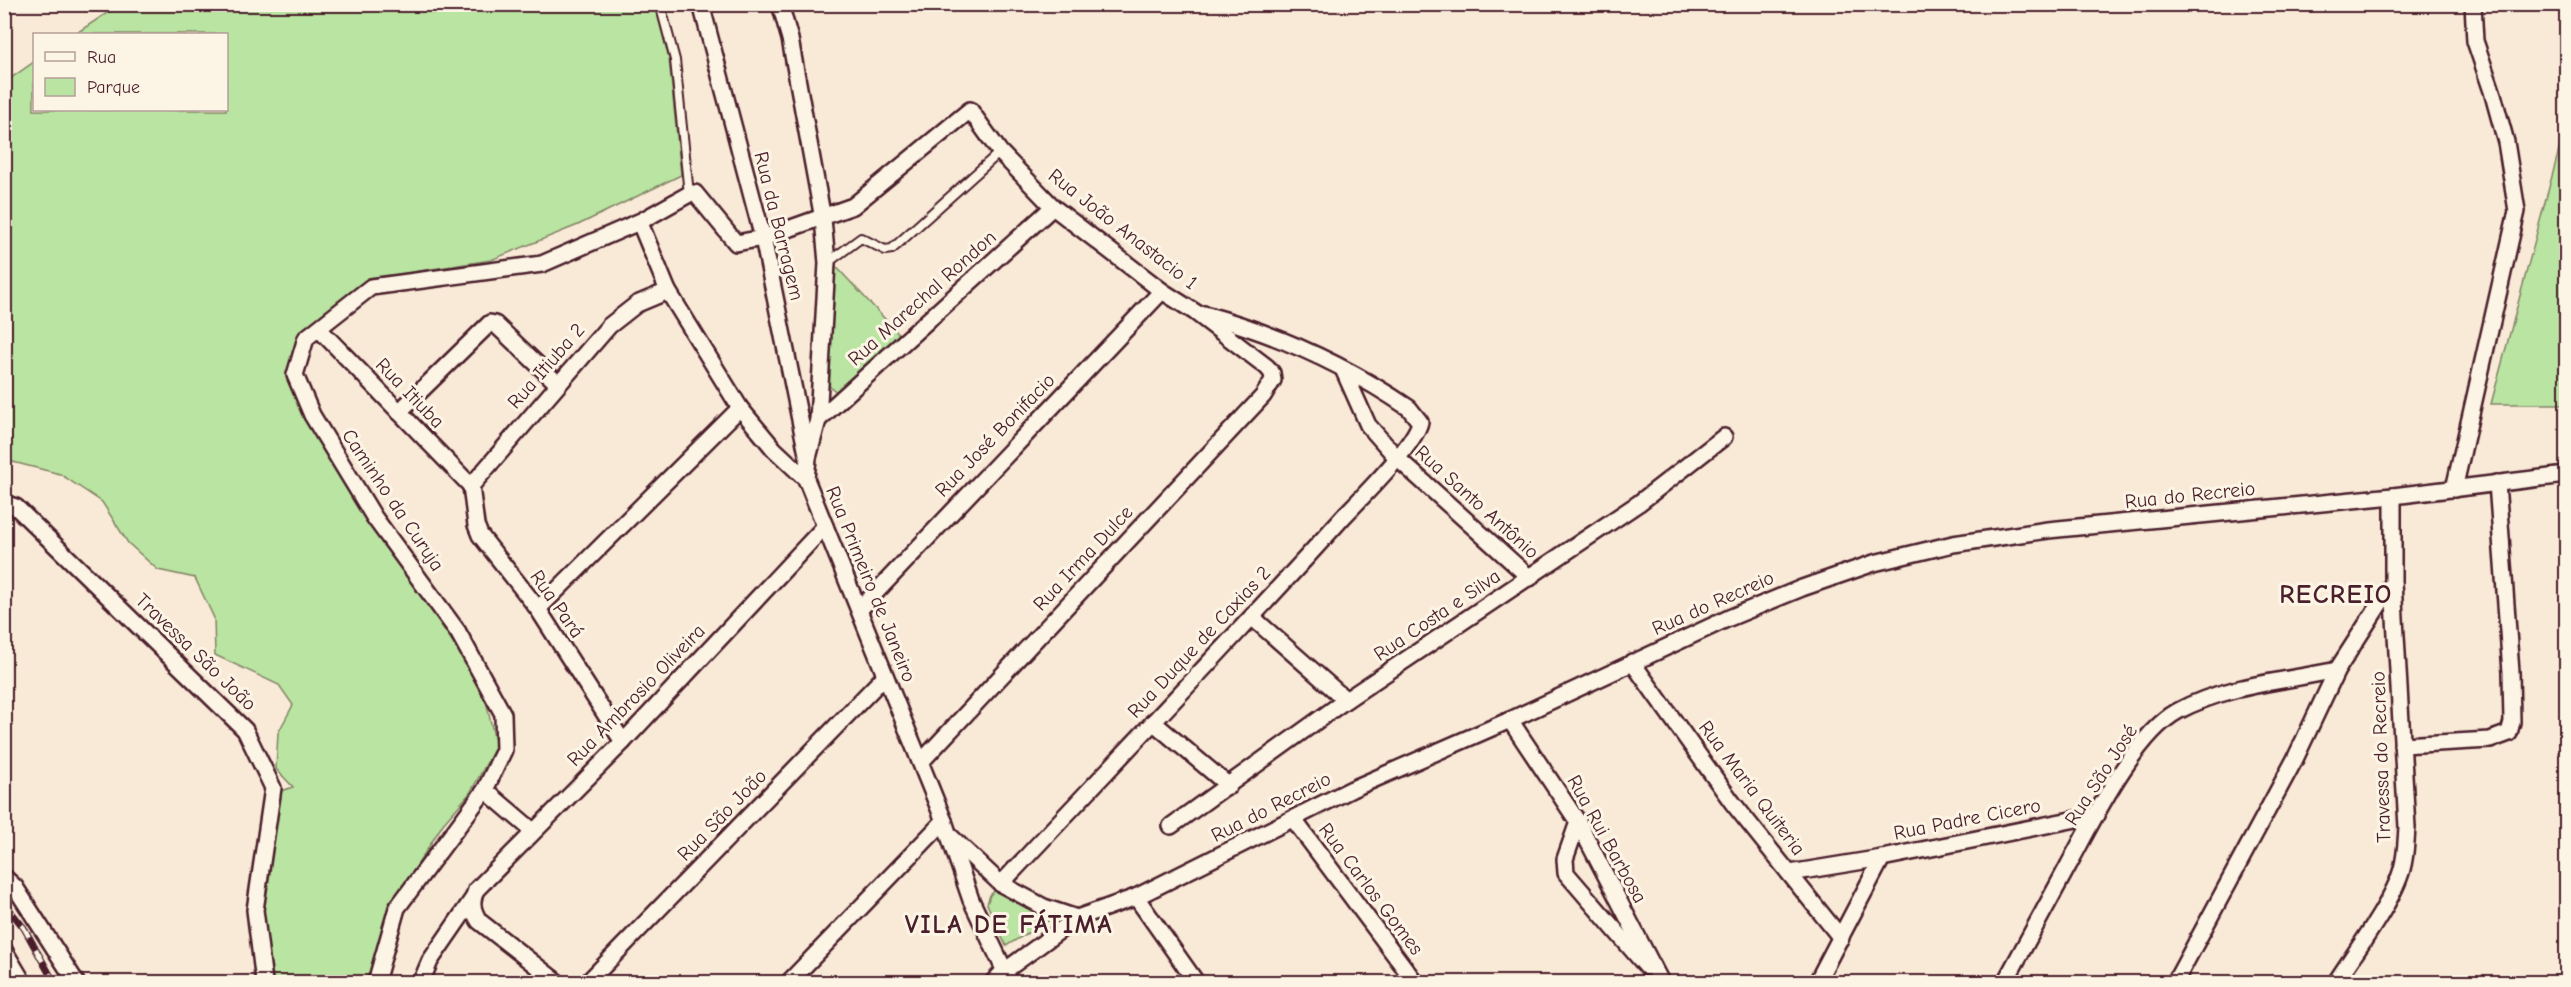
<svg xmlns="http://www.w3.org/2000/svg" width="2571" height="987" viewBox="0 0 2571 987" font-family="'Comic Neue',sans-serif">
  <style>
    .green { fill: #b9e4a1; stroke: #828266; stroke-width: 1.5 }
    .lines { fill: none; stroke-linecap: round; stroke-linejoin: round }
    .service-casing { stroke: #4a1f2b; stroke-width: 12 }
    .minor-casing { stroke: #4a1f2b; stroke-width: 20 }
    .service { stroke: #fcf5e5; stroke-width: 8 }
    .minor { stroke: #fcf5e5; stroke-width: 15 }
    .rail-casing { stroke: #4a1f2b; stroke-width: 7 }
    .rail { stroke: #fcf5e5; stroke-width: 4.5; stroke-dasharray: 14; stroke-linecap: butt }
    .labels { text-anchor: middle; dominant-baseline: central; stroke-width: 6; stroke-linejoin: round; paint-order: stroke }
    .street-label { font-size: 20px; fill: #4a1f2b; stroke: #fcf5e5 }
    .district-label { font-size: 26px; font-weight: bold; letter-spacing: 1.5px; fill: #4a1f2b; stroke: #fcf5e5 }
  </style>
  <rect width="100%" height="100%" fill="#f9ead7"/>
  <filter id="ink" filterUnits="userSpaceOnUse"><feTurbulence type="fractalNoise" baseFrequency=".0167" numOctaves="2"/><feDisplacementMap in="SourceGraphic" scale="12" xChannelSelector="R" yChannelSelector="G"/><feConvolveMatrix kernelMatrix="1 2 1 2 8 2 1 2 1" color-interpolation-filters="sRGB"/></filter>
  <g filter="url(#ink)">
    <g class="green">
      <path d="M 119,5 L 655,5 L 669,59 L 681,175 L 578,225 L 491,260 L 368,279 L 299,335 L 288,374 L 380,534 L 483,687 L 496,746 L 470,793 L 443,824 L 391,907 L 371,982 L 274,982 L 263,917 L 269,860 L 281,791 L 293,787 L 276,769 L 278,733 L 293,705 L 279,685 L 215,655 L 214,618 L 195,578 L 158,570 L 128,543 L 102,502 L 60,474 L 13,462 L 5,463 L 4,83 L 34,62 L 34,110 L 226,110 L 226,34 L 75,34 Z"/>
      <path d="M 2566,124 L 2566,404 L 2491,404 Z"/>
      <path d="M 830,260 L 899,334 L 854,384 L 838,393 L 829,386 Z"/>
      <path d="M 997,889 L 1053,918 L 1006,946 L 987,904 L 990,895 Z"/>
    </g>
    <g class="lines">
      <g class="service-casing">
        <g id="service">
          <path d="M 660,4 L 675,60 L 689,194"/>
          <path d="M 827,263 L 861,238 L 885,250 L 892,249 L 1000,152"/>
        </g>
      </g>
      <g class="minor-casing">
        <g id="minor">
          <path d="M 701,4 L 763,238 L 807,454"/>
          <path d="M 780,4 L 790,39 L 823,219 L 827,263 L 818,420 L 808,458 L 806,479 L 944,821 L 971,900 L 1010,982"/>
          <path d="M 631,225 L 640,223 L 668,291 L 740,408 L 774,449 L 806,479"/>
          <path d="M 319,329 L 471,486"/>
          <path d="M 1343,369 L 1368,425 L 1397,458 L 1530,578"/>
          <path d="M 399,412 L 490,323 L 495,324 L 558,384"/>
          <path d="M 818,420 L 1053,207"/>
          <path d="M 471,486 L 476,525 L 480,535 L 538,609 L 623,742"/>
          <path d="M 471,486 L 609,326 L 637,304 L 668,291"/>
          <path d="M 2454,489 L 2517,211 L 2506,142 L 2492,91 L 2475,41 L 2473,4"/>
          <path d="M 4,503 L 16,507 L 245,730 L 273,788 L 255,910 L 264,982"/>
          <path d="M 538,609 L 740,408"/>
          <path d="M 860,609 L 1162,291"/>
          <path d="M 1253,618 L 1346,700"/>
          <path d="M 1632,662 L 1732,802 L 1841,938"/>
          <path d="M 1510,720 L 1578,822 L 1661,982"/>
          <path d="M 1153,722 L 1229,786"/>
          <path d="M 2402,745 L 2490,740 L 2509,733 L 2512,722 L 2511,672 L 2497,483"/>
          <path d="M 485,790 L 533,831"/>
          <path d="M 1294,820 L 1415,982"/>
          <path d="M 1578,822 L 1565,859 L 1566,873 L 1647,967"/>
          <path d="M 1171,826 L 1346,700 L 1639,503 L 1724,437"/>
          <path d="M 950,836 L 1001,884 L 1044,907 L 1077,918 L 1136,897 L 1352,789 L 1510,720 L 1729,618 L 1802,588 L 1874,563 L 1953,544 L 2048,530 L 2393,496 L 2566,475"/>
          <path d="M 1790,873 L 1882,858 L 2096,815"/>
          <path d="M 4,877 L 15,887 L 76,982"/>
          <path d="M 1001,884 C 1115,762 1231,642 1343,517 C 1361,498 1415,445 1420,422 L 1409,408 C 1346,365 1277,334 1204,314"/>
          <path d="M 1136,897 L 1196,982"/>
          <path d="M 4,950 L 23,982"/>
          <path d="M 376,982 L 397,908 L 485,790 L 504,750 L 503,714 L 458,632 L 374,517 L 312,415 L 295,375 L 306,338 L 371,287 L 542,264 L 641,221 L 691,193 L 695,193 L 736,243 L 763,238 L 853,206 L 970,110 L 1000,152 L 1053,207 L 1162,291 L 1195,312 L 1267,367 L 1272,373 L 1273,380 L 1263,396 L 921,762"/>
          <path d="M 421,982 L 430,961 L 472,900"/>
          <path d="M 557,982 L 479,921 C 472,909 471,903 476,890 L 623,742 L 825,526"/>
          <path d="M 588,982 L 885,676"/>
          <path d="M 789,982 L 944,821"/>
          <path d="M 993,982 L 1003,972 L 1077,918"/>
          <path d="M 1817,982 L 1882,858"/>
          <path d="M 2005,982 C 2026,944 2047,905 2068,866 C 2092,822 2134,735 2178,711 C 2226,685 2285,681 2337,670"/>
          <path d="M 2175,982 L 2295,759 L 2337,670 L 2393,583"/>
          <path d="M 2336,982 C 2355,952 2393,902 2402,869 C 2406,855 2406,841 2407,827 L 2393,583 L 2393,496"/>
        </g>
      </g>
      <use href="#service" class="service"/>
      <use href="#minor" class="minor"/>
      <g class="rail-casing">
        <path id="rail" d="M 4,903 L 24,928 L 54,982"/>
      </g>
      <use href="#rail" class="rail"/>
    </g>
  </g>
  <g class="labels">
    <g class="street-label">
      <text transform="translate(779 226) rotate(76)">Rua da Barragem</text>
      <text transform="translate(1123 229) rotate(38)">Rua João Anastacio 1</text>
      <text transform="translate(922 298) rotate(-42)">Rua Marechal Rondon</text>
      <text transform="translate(546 366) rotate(-49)">Rua Itiuba 2</text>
      <text transform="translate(410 393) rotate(46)">Rua Itiuba</text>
      <text transform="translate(995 435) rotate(-46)">Rua José Bonifacio</text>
      <text transform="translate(2190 495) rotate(-6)">Rua do Recreio</text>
      <text transform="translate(393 500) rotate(56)">Caminho da Curuja</text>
      <text transform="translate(1477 502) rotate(42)">Rua Santo Antônio</text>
      <text transform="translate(1083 558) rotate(-47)">Rua Irma Dulce</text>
      <text transform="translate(871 584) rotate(68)">Rua Primeiro de Janeiro</text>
      <text transform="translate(1713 603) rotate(-24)">Rua do Recreio</text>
      <text transform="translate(557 604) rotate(55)">Rua Pará</text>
      <text transform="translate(1437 615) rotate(-34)">Rua Costa e Silva</text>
      <text transform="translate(1199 642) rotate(-47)">Rua Duque de Caxias 2</text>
      <text transform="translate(196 652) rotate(44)">Travessa São João</text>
      <text transform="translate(636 695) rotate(-46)">Rua Ambrosio Oliveira</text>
      <text transform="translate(2381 757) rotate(-92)">Travessa do Recreio</text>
      <text transform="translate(2101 775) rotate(-57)">Rua São José</text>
      <text transform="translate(1752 788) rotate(53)">Rua Maria Quiteria</text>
      <text transform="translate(1271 807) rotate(-27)">Rua do Recreio</text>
      <text transform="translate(722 815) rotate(-46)">Rua São João</text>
      <text transform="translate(1967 819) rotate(-11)">Rua Padre Cicero</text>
      <text transform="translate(1607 839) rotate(61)">Rua Rui Barbosa</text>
      <text transform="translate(1371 889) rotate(53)">Rua Carlos Gomes</text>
    </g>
    <g class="district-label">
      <text x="2336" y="595">RECREIO</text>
      <text x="1009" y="925">VILA DE FÁTIMA</text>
    </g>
  </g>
  <rect width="2571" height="987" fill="none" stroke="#fcf5e5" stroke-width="24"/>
  <rect x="12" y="12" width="2547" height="963" fill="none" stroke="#4a1f2b" stroke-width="2" filter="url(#ink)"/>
  <rect x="33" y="33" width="195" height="78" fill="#fcf5e5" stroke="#b59f9b" stroke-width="1.5"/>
  <rect x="45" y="52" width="30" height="9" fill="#fcf5e5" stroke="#b59f9b" stroke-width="1.5"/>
  <text x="87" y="63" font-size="18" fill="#4a1f2b">Rua</text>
  <rect x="45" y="78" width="30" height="18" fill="#b9e4a1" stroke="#b59f9b" stroke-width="1.5"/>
  <text x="87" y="93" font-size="18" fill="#4a1f2b">Parque</text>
</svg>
